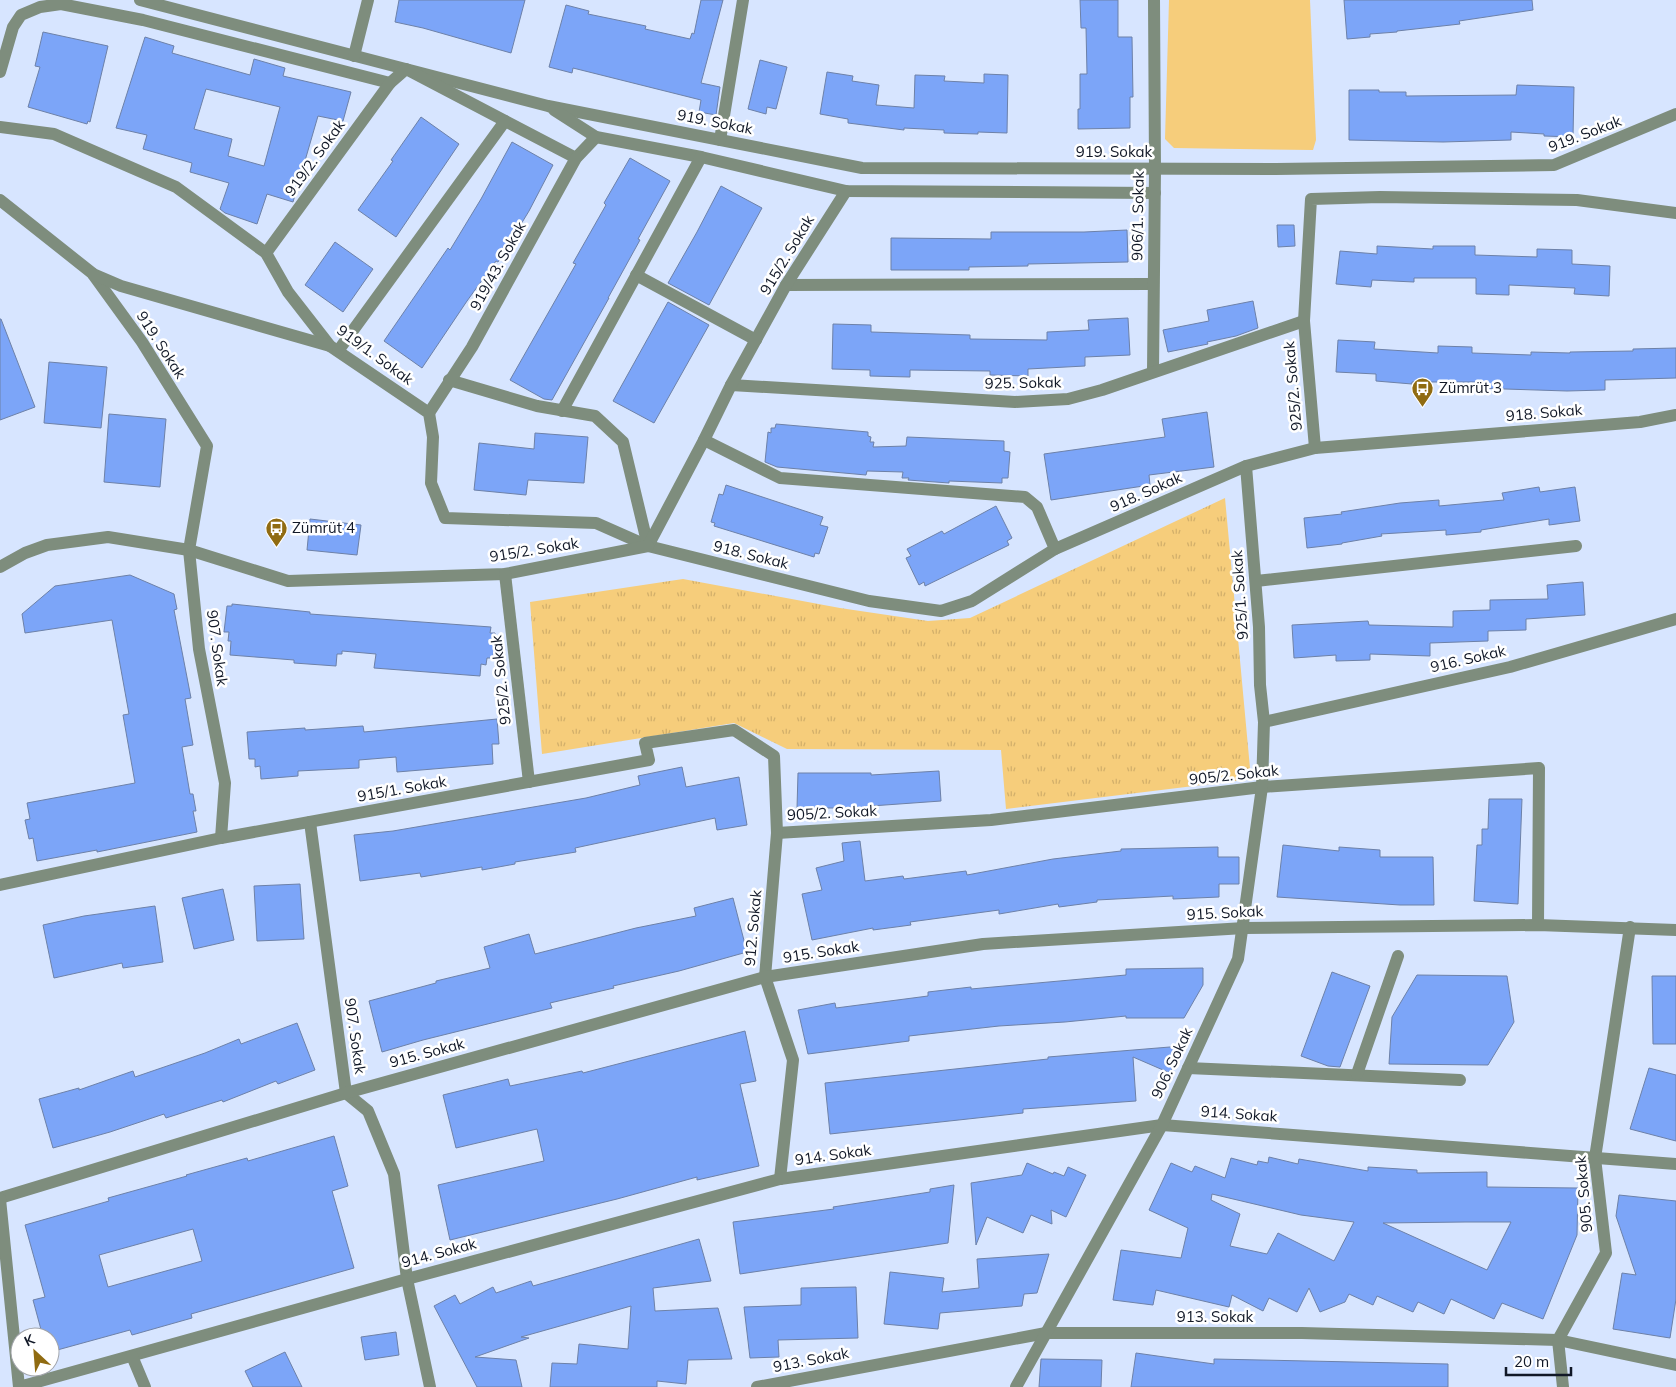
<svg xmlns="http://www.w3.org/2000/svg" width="1676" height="1387" font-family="Mulish,sans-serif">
<defs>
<pattern id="grass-tufts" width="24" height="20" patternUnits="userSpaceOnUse" patternTransform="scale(1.25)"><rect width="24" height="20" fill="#f6cd7b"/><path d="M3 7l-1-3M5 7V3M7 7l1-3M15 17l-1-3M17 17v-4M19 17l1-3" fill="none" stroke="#d2af6a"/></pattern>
</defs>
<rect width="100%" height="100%" fill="#d7e5ff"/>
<path fill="url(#grass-tufts)" d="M1225,498L1251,779L1006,809L1001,750L787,749L734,723L542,754L530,602L683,579L840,608L928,621L970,618Z"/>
<path fill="#f6cd7b" d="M1169,0H1310L1316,140L1313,150L1174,148L1165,139Z"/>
<g fill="#7ca5f8" stroke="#6d81a8" fill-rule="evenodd">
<path d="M399,0H525L511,53L423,28L395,22Z"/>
<path d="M701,0H723L701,83L720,87L716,115L699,112L701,100L573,68L572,73L549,67L566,5L589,11L588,14L646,26L645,29L690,39L692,33L694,34Z"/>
<path d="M1080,0H1118V37H1132L1133,97H1130V128L1078,129V109H1080V74H1087L1086,28H1081Z"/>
<path d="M1344,0H1532L1533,10L1459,21L1460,24L1397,31V32L1370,34V37L1347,39Z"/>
<path d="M43,32L108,46L90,122L88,121L87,124L28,107L40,67L35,66Z"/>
<path d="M145,37L174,46L172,53L250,75L254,59L285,68L283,76L351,92L343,121L318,116L293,202L267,194L257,224L225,213L220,209L229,183L190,172L192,163L143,149L147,135L116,128ZM206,89L280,107L264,166L228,156L232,139L194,129Z"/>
<path d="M760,60L787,67L776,109L767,107L766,114L748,109Z"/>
<path d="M827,72L853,76L852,81L879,85L876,105L914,108L915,75L945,76L944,81L984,83V74L1008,75L1007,133L978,132V134L944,133V130L904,128V130L848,123V119L820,114Z"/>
<path d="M1517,85L1574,87L1573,137L1544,136V134L1511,132V140L1443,142L1349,140V90H1379V92H1406V96L1516,95Z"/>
<path d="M421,117L459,144L396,237L358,210L393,161L391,160Z"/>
<path d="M512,142L553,165L529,211L498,262L496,261L467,301L422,368L384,341L448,248L450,250L481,199Z"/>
<path d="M630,158L670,181L638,239L640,240L608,298H609L552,400L544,399L510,380L576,264L573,263L606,205L604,203Z"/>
<path d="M721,186L762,208L709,305L668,283L697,232Z"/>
<path d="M1277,225H1294L1295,246L1278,247Z"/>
<path d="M1127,230L1128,262L1028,264V266L969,267V270H891V238L991,239V232H1084Z"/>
<path d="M335,242L373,269L343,312L305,285Z"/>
<path d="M1377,246L1433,249V246H1475V255L1537,257V249L1572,250V264L1610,266L1609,296L1574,294L1575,288L1509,285V295L1476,294V278H1414V282L1372,280L1371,287L1336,284L1340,251L1377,254Z"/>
<path d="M1253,301L1258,328L1236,336L1207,342L1208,344L1168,352L1163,330L1209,321L1207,310Z"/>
<path d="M668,302L709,325L654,423L613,401Z"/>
<path d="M1128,318L1130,355L1085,357V366L1028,369V376L990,375V371L910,370V377L870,376V370L832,369L833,324L871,325V332L970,335V339L1047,340V332L1089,330L1088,320Z"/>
<path d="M0,319H1L35,407L0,420Z"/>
<path d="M1338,340L1375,342L1374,349L1438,353V346L1472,347V353L1531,355V352L1570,353V352L1633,351V349L1676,348V378L1605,380V390L1567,391L1474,388L1475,382H1412V384L1376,381V374L1336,372Z"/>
<path d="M49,362L107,367L101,428L44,423Z"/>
<path d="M1207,412L1214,467L1149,475L1150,485L1051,500L1044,454L1165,437L1162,419Z"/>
<path d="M109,414L166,419L160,487L104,482Z"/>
<path d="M776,424L868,432V436L871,437L870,442H874L873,447L906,446L907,437L1004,441V451L1010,452L1008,478H1002V483L949,481V483L908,480L909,478H902L903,472L867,471L866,475L777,467L765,462L768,432L771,433V428H775Z"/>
<path d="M535,433L588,437L584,483L528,480L526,495L474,490L479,443L534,449Z"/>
<path d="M726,485L823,517L820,525L828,527L819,554L815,553L814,557L714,526L715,523L711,522L719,494L723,495Z"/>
<path d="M1539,487L1540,492L1575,487L1580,521L1549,525V519L1481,530V532L1446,535V530L1381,534L1382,536L1342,543V544L1307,548L1304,518L1342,514L1341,512L1400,503L1439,500V506L1504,500L1502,493Z"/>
<path d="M996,506L1012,538L1007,541L1009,545L925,586L924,582L919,585L906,558L911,556L907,549L942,531L944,534Z"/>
<path d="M310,519L361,525L357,555L307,550Z"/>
<path d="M130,575L174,594L177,609L174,610L191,698L185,699L193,745L182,747L190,794H193L196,811H193L197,832L97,852V850L37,861L33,838L29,839L25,820L30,819L27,803L135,783L123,715L129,714L112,620L25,633L22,614L55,586Z"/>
<path d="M1583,582L1585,615L1526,619V630L1488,631V641L1430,643V656L1370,654V660L1336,661V655L1294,658L1292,625L1368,621L1369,625L1453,627V611L1490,610V600L1548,599L1547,585Z"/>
<path d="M232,604L310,612V614L491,627L490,633H495L493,658H487L486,665L481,664L480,676L374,668L376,654L342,651V654H337L336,666L294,663V660L230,655L231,641H228L229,632H224L227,606H232Z"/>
<path d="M497,719L499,744H492L493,764L397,772L396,757L359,760V768L298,771V776L261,779L260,766L255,767V759H249L247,732L305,728V730L363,726L364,732Z"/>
<path d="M682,767L686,787L739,777L747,825L717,830L715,818L575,848L576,852L515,862V864L482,870V867L421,877L420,873L360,881L354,835L393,831L586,798L640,785L638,776Z"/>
<path d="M939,771L941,801L871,806V808H797L798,773H871V775Z"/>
<path d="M1489,799H1522L1518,904L1474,901L1477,845H1482V829H1488Z"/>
<path d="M860,841L865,881L903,876L904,879L966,871L967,875L1053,859L1121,851V849L1218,847V857H1239V884H1219V897L1173,899V896L1097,900V902L1059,907L1058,904L999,914V910L910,922L911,925L873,930V928L812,940L802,894L822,890L816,868L844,861L842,843Z"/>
<path d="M1283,845L1339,851V847L1380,850V857H1433L1434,905H1400L1277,897Z"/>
<path d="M300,884L304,939L257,941L254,886Z"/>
<path d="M223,889L234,940L194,949L182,898Z"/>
<path d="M733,898L747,952L679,971L613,986L614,988L550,1003L552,1008L423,1040L382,1052L369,1001L436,983V981L490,968L484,947L529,934L535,954L636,928L696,916L694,908Z"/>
<path d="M155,906L163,962L123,968L122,963L54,978L43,925L84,916Z"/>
<path d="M1203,968V985L1184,1018H1126V1016L1065,1022L999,1026L909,1036V1041L808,1054L798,1010L835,1003L836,1008L928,996V992L971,987V989L1126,975V969Z"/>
<path d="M1332,972L1370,986L1340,1067L1328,1066L1301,1056Z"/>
<path d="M1417,975L1507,976L1514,1022L1488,1065L1389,1064L1392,1017Z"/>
<path d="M1652,976H1676V1044H1653Z"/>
<path d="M297,1023L315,1070L278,1084L276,1081L223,1102L222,1100L166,1118L164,1114L110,1132L53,1148L39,1099L79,1088V1090L133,1071L135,1077L205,1053L239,1039L241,1044Z"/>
<path d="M745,1031L756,1081L740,1084L759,1166L697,1180V1177L617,1199L450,1240L438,1185L544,1161L537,1129L456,1148L443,1095L508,1079L510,1086L582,1071L583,1073Z"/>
<path d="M1182,1046L1170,1073L1133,1057L1136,1101L1023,1109V1113L830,1134L825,1083L1048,1059V1057Z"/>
<path d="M1649,1068L1676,1075V1141L1630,1129Z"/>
<path d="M334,1136L348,1186L332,1191L354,1268L191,1314L192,1318L132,1335L130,1330L50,1352V1337H43L33,1300L45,1297L25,1225L109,1201L108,1198L187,1176L186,1175L247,1158L248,1161ZM193,1229L202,1261L108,1287L99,1255Z"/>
<path d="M1269,1157L1298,1164L1299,1159L1368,1171V1167L1417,1170V1173L1487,1172V1187L1578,1188L1577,1235L1543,1319L1502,1303L1494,1319L1451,1299L1444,1314L1418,1302L1413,1312L1377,1296L1373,1305L1349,1294L1345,1302L1320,1312L1309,1288L1297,1312L1269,1298L1263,1311L1232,1295L1229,1307L1156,1290L1153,1305L1113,1300L1121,1250L1181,1258L1188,1228L1149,1210L1171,1163L1192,1172L1195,1166L1225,1178L1231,1158L1257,1165L1258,1161L1268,1163ZM1212,1194L1301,1215L1354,1222L1334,1261L1278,1233L1267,1254L1230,1246L1240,1214L1211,1200ZM1465,1222H1511L1487,1270L1383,1223Z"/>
<path d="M1027,1163L1053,1174L1054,1172L1064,1176L1068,1167L1086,1175L1066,1217L1051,1210L1052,1224L1031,1215L1023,1233L987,1217L976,1245L971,1183L1022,1175Z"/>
<path d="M954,1185L948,1243L740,1274L733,1222L834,1209L833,1207L930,1192V1189Z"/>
<path d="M1619,1195L1676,1201V1299L1670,1338L1613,1329L1622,1273L1636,1275L1616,1216Z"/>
<path d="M699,1239L711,1281L653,1288L655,1311L718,1308L732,1359L688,1360L686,1384L657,1381V1387H550L552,1363L577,1364L579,1344L628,1349L631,1306L521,1337L529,1338L475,1357L516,1360L522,1387H477L434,1306L455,1295L460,1304L493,1287L496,1293L531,1281L533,1286Z"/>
<path d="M1049,1254L1037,1293L1024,1294L1022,1306L940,1313L938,1329L884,1324L890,1272L944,1278L942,1292L979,1288L977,1259Z"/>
<path d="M856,1287L858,1338L778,1340L779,1357L750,1358L744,1307L801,1305V1288Z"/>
<path d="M396,1332L399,1355L365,1360L361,1337Z"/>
<path d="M285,1352L302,1387H253L245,1371Z"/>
<path d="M1136,1353L1214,1364V1359L1448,1364V1387H1131Z"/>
<path d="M1041,1359L1102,1360L1101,1387H1039Z"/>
</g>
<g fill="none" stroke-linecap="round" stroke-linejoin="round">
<g stroke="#7e8d7d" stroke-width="12">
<path d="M140,0L548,106L862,168L1276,169L1554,165L1676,114"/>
<path d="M354,56L368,0"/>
<path d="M0,72L13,27L21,15L40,7L61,4L143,20L390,83"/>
<path d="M554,110L596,137L701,157L846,191L1155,193"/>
<path d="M0,127L54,134L176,187L266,253L288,292L330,346L429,413L433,437L431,483L445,518L596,523L648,546L869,601L941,611L972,601L1055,549L1246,466L1315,448L1640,422L1676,415"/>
<path d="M720,140L743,0"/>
<path d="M0,200L92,273L142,342L207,446L189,550L199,649L225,783L221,838"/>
<path d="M266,253L390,83L406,69L576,158"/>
<path d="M93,274L121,286L330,346"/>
<path d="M636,275L756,340"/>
<path d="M786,285L1153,284"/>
<path d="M338,351L505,121"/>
<path d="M1153,372L1155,169L1154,0"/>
<path d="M449,380L537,406L595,416L623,442L648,546"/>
<path d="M731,385L1015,402L1068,399L1102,390L1304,321"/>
<path d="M562,411L701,157"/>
<path d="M429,413L472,347L576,158L596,137"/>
<path d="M704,440L780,478L1025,497L1037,507L1055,549"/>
<path d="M1315,448L1304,321L1311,199L1380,197L1577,200L1676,213"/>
<path d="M648,546L704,440L731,385L786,285L846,191"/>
<path d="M0,567L25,553L47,545L108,537L189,550L288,581L505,574L648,546"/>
<path d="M505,574L529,782"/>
<path d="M1256,581L1576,546"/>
<path d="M1264,722L1510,667L1676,619"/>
<path d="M310,822L346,1093L368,1111L394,1174L407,1279L430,1387"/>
<path d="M777,833L991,820L1262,787L1539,768L1538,925"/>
<path d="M0,885L221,838L649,760L645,743L734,730L774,756L777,833L765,977L793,1060L780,1179"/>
<path d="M1188,1068L1460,1080"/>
<path d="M1357,1074L1398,956"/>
<path d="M0,1198L346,1093L765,977L983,944L1244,928L1538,925L1676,930"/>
<path d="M0,1199L19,1387L407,1279L780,1179L1162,1125L1676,1164"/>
<path d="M132,1356L145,1387"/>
<path d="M757,1387L1046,1333H1302L1558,1340L1676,1365"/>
<path d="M1016,1387L1162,1125L1238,959L1262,787L1264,722L1260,685L1259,627L1246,466"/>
<path d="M1563,1387L1558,1340L1606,1253L1595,1158L1630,927"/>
</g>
</g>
<defs>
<symbol id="bus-pin" viewBox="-11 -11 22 30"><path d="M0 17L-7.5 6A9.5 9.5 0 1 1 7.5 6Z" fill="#906b11" stroke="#fff"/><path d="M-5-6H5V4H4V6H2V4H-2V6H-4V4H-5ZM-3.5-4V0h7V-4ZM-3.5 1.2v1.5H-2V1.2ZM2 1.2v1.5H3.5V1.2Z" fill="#fff"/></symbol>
</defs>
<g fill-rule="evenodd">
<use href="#bus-pin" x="1410" y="376" width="25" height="34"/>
<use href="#bus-pin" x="264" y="516" width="25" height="34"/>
</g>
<g text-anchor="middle" stroke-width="5" stroke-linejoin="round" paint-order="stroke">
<g font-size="15" fill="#111827" stroke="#fff">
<text transform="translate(715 122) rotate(11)" y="5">919. Sokak</text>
<text transform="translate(1585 134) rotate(-21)" y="5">919. Sokak</text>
<text x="1114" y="157">919. Sokak</text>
<text transform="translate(315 158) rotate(-54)" y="5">919/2. Sokak</text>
<text transform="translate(1138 216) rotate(-89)" y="5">906/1. Sokak</text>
<text transform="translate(787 255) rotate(-59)" y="5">915/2. Sokak</text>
<text transform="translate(498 266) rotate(-61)" y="5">919/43. Sokak</text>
<text transform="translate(161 345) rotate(57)" y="5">919. Sokak</text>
<text transform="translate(375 355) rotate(36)" y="5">919/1. Sokak</text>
<text transform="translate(1023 383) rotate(-1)" y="5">925. Sokak</text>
<text transform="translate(1293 386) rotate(-95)" y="5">925/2. Sokak</text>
<text transform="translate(1544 413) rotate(-5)" y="5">918. Sokak</text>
<text transform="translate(1146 492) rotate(-24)" y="5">918. Sokak</text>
<text transform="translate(534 550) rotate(-9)" y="5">915/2. Sokak</text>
<text transform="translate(751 555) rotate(14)" y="5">918. Sokak</text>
<text transform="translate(1240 595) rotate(-94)" y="5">925/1. Sokak</text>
<text transform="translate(217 648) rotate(82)" y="5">907. Sokak</text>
<text transform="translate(1468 659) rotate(-13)" y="5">916. Sokak</text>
<text transform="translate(501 680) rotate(-96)" y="5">925/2. Sokak</text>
<text transform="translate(1234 775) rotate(-6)" y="5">905/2. Sokak</text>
<text transform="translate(402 789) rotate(-10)" y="5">915/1. Sokak</text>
<text transform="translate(832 813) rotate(-3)" y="5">905/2. Sokak</text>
<text transform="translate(1225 913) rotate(-3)" y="5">915. Sokak</text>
<text transform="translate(753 928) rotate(-85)" y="5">912. Sokak</text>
<text transform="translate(821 952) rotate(-9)" y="5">915. Sokak</text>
<text transform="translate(355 1036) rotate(82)" y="5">907. Sokak</text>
<text transform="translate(427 1053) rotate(-15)" y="5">915. Sokak</text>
<text transform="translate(1172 1063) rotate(-65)" y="5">906. Sokak</text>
<text transform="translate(1239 1114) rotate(4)" y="5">914. Sokak</text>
<text transform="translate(833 1155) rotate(-8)" y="5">914. Sokak</text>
<text transform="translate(1584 1194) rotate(-95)" y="5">905. Sokak</text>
<text transform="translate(439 1253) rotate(-15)" y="5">914. Sokak</text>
<text x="1215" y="1322">913. Sokak</text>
<text transform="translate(811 1360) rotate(-11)" y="5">913. Sokak</text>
</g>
<g font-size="15" fill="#111827" stroke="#fff" text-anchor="start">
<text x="1439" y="393">Zümrüt 3</text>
<text x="292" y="533">Zümrüt 4</text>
</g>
</g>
<g transform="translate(35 1352) rotate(334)"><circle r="24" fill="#ffffff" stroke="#a0a3a9"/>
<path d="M0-4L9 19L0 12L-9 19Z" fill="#906b11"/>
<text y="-8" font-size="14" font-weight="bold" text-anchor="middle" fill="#111827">K</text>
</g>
<path d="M1506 1367v8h65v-8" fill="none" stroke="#111827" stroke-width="2.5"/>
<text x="1514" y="1367" font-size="15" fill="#111827" stroke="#ffffff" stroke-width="4" paint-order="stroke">20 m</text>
</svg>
